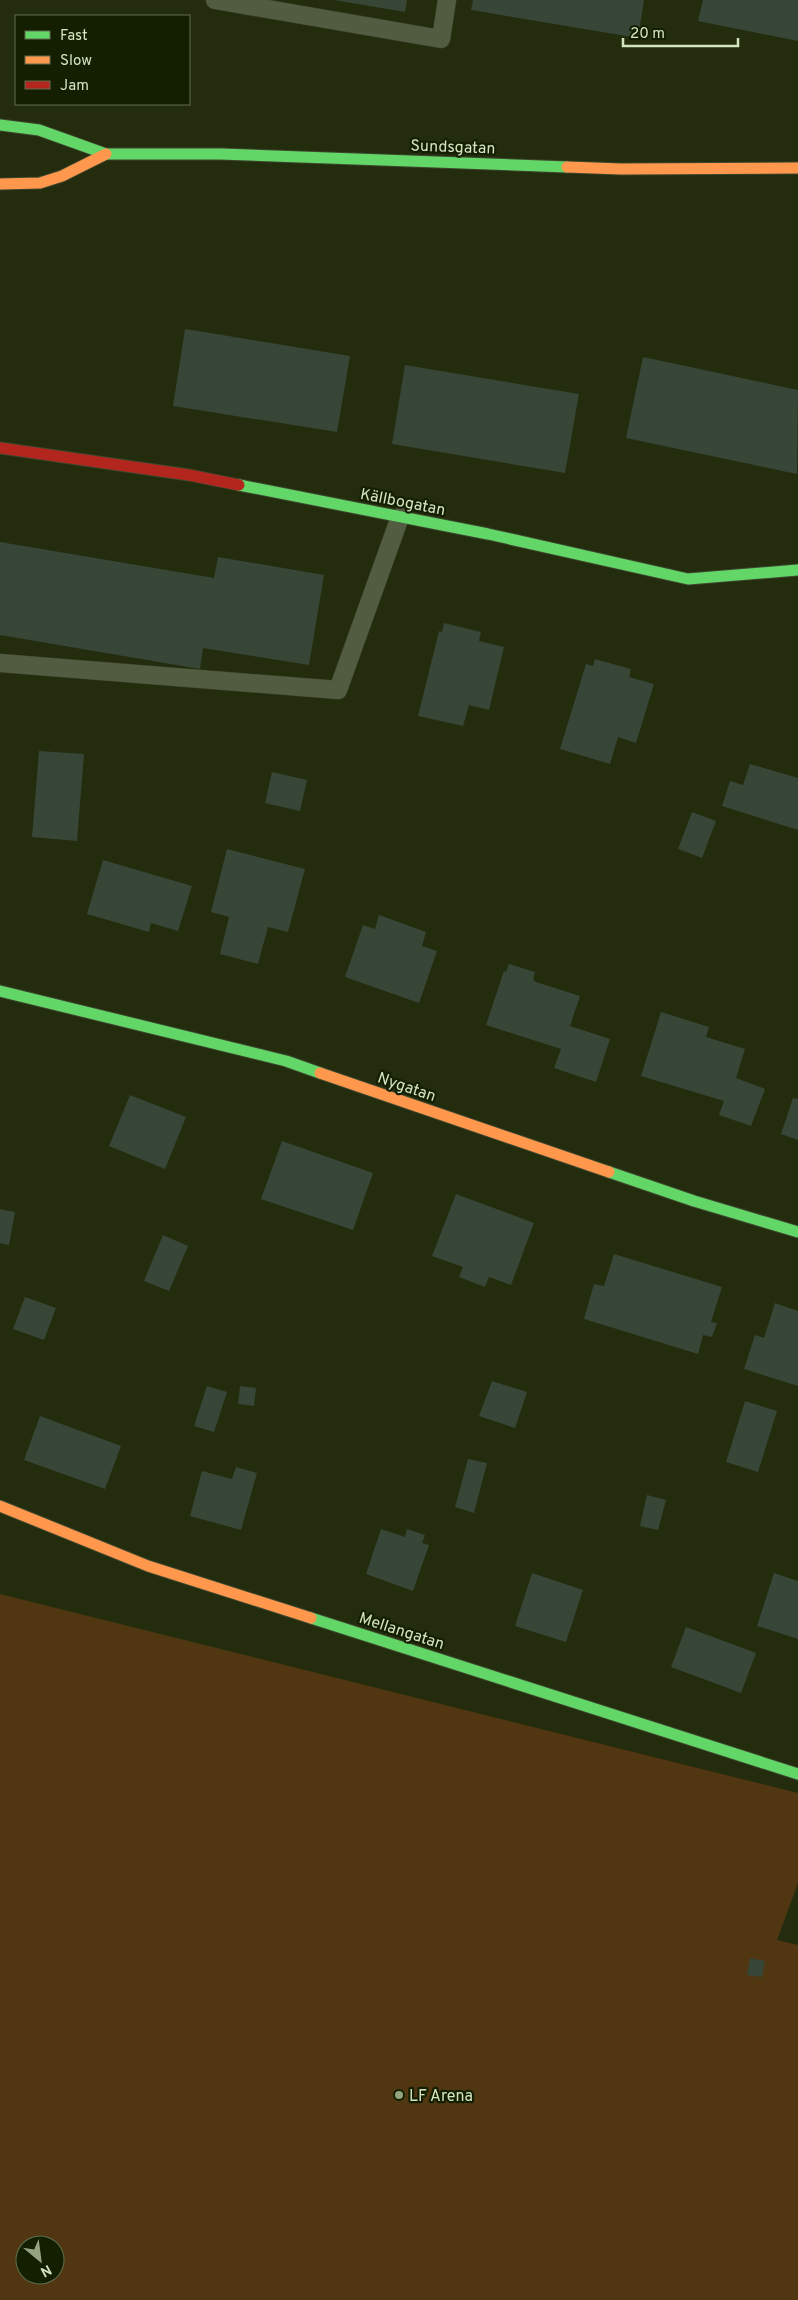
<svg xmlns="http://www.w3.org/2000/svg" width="798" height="2300" font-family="Overpass,sans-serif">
<rect width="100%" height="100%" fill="#232d0d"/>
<path fill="#503611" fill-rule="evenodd" d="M0,1594L798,1793V1883L777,1940L798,1945V2300H0ZM25,2245H55V2275H25Z"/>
<g fill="#374637">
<path d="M334,0H407L405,12Z"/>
<path d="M473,0H644L638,38L471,10Z"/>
<path d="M703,0H798V41L698,21Z"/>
<path d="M185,329L350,356L337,432L173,406Z"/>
<path d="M643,357L798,390L797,474L626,438Z"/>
<path d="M405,365L579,394L565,473L392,444Z"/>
<path d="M0,542L214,578L218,557L324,575L309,665L203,648L200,669L0,635Z"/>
<path d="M444,623L481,632L479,641L504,647L489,710L469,705L463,726L418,716L439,631L442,632Z"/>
<path d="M595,659L631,669L629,677L654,684L636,743L618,737L610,764L560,749L586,664L593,666Z"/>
<path d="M39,751L84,754L77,841L32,837Z"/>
<path d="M750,764L798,778V830L722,806L730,781L743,785Z"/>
<path d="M272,772L307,780L300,811L265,803Z"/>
<path d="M692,812L716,821L702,858L678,849Z"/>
<path d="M227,849L305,869L288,932L268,927L258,964L220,954L229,917L211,912Z"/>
<path d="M103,860L192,886L178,931L151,923L149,932L87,914Z"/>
<path d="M379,915L426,932L422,946L437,951L419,1003L345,977L363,925L375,929Z"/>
<path d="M509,964L535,972L533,980L536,982L580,996L570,1026L610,1039L596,1082L554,1068L561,1049L486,1025L504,971L506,972Z"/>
<path d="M661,1012L709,1027L706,1037L745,1049L736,1078L765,1089L751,1126L719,1115L724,1101L641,1076Z"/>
<path d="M130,1095L186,1117L165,1169L109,1146Z"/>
<path d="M793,1098L798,1099V1140L781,1134Z"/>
<path d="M282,1141L373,1173L353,1230L261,1199Z"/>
<path d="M456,1194L534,1223L511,1285L489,1277L485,1287L459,1277L463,1267L432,1256Z"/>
<path d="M0,1209L15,1212L9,1245L0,1243Z"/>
<path d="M163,1235L188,1246L169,1291L144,1281Z"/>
<path d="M614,1254L722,1287L711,1322L717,1323L712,1337L703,1335L698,1354L584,1319L594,1284L604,1286Z"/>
<path d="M25,1297L56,1308L44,1340L13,1329Z"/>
<path d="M775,1303L798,1311V1386L744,1369L755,1335L764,1338Z"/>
<path d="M492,1381L527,1392L515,1428L479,1416Z"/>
<path d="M207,1386L227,1392L214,1432L194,1426Z"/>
<path d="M240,1386L256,1388L254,1406L238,1404Z"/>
<path d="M745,1401L777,1411L758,1472L726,1462Z"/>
<path d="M40,1416L121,1446L105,1489L24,1460Z"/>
<path d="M468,1459L487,1463L474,1513L455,1507Z"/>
<path d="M236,1467L257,1473L241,1530L190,1516L202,1471L232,1479Z"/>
<path d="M647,1495L666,1500L658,1530L640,1526Z"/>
<path d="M381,1529L405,1537L407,1529L425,1535L422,1543L429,1545L413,1591L366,1574Z"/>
<path d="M532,1573L583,1590L566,1642L515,1626Z"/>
<path d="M774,1573L798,1581V1639L757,1626Z"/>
<path d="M686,1627L756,1653L741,1693L671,1667Z"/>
<path d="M750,1958L765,1961L762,1977L747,1975Z"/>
</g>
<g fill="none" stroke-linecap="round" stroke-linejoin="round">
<defs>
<g id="lane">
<path d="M215,0L441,39L447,0"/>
<path d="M0,663L338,690L400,517"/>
</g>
<g id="fast">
<path d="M0,125L39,130L106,154H221L567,167"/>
<path d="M239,485L488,534L688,579L798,570"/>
<path d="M0,991L286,1061L320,1073"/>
<path d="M609,1172L694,1201L798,1232"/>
<path d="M311,1618L798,1774"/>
</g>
<g id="slow">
<path d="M567,167L621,169L798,168"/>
<path d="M0,184L40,183L62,176L106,154"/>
<path d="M320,1073L609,1172"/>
<path d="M0,1506L148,1566L311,1618"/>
</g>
<path id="jam" d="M0,448L189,475L239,485"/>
</defs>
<use href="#lane" stroke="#3e472f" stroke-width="19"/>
<use href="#fast" stroke="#3e472f" stroke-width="13"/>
<use href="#slow" stroke="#3e472f" stroke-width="13"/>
<use href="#jam" stroke="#3e472f" stroke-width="13"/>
<use href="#lane" stroke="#525c41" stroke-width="18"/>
<use href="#fast" stroke="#63d668" stroke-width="11"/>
<use href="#slow" stroke="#ff974d" stroke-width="11"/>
<use href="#jam" stroke="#b3261e" stroke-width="11"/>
</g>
<circle fill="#95a480" stroke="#141f02" stroke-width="2" cx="399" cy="2095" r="5"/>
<g text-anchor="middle" stroke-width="4.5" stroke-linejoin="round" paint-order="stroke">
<g font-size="16" fill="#d3e4be" stroke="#141f02">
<text transform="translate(453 146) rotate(2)" y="6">Sundsgatan</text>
<text transform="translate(403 501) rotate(11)" y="6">Källbogatan</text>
<text transform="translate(407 1086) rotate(19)" y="6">Nygatan</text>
<text transform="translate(402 1630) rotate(18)" y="6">Mellangatan</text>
</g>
<g font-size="16" fill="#d3e4be" stroke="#141f02" text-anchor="start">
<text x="409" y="2101">LF Arena</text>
</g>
</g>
<rect x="15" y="15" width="175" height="90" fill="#141f02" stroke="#606e4d"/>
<rect x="25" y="31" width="25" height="8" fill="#63d668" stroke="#606e4d"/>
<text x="60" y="40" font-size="15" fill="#d3e4be">Fast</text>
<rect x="25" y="56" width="25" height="8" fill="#ff974d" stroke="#606e4d"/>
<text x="60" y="65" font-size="15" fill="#d3e4be">Slow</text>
<rect x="25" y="81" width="25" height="8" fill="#b3261e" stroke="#606e4d"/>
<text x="60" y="90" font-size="15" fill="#d3e4be">Jam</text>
<g transform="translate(40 2260) rotate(151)"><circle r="24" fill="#141f02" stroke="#606e4d"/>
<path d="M0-4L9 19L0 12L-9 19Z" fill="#95a480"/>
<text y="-8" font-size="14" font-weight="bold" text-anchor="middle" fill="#d3e4be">N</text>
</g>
<path d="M623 38v8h115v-8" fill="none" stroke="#d3e4be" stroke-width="2.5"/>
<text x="630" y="38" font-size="15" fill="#d3e4be" stroke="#141f02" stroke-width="4" paint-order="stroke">20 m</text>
</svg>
